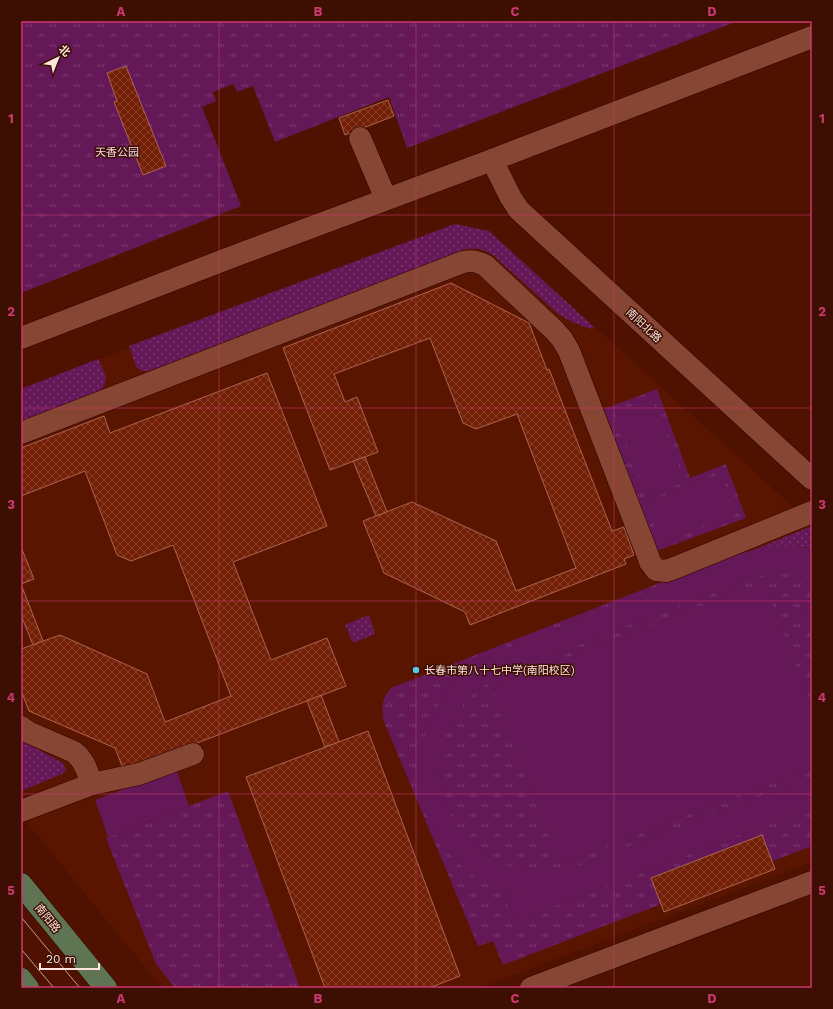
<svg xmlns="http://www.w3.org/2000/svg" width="833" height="1009" font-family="'Work Sans','Noto Sans SC',sans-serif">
<defs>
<pattern id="grass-dots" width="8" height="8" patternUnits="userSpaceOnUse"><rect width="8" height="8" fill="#651857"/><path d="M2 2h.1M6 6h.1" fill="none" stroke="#7c396f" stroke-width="1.8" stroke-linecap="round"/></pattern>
<pattern id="park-tufts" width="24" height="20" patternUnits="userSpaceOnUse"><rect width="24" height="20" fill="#651857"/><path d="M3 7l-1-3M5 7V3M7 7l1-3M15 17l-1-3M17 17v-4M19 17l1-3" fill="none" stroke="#7c396f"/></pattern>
<pattern id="building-cross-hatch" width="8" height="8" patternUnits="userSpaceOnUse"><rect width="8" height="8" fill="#721f05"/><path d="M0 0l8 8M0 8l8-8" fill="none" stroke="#873f29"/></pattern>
</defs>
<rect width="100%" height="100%" fill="#4f1201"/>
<path fill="#5a1501" d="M455,224L489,231L812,524V862L479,988H162L21,815V389Z"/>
<g fill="url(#grass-dots)">
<path d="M455,224L489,231L594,327L591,329L572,322L557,313L493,255C484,249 477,248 466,249L149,371H141L136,366L129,346Z"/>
<path d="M98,359C104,372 111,379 100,391L21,421V389Z"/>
<path d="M812,526V549C792,544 773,546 753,550Z"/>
<path d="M369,615L375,634L355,642L352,641L345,625Z"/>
<path d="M21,740L63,763L66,769L64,773L21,791Z"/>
</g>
<g fill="url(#park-tufts)">
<path d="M21,21H738L407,148L389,97L275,142L253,86L237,92L233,84L213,92L216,101L202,107L241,206L21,293Z"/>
<path d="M657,389L690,478L726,464L746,518L657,551L604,409Z"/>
<path d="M771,546H789L812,549V846L503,965L493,941L478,946L383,719C382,706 382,698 391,688L680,575L681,578C711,566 740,552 771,546Z"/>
<path d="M228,791L300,988H175L156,964L106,838Z"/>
</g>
<g fill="#651857">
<path d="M652,398L685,482L647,497L614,413Z"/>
<path d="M721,473L736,513L661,542L646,503Z"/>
<path d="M771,546H789L812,549V577C789,571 768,573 745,580L504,674C381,732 450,907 581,865L812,776V807L514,922L504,896L517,892C505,889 493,886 482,881C463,871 448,853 437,836C404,781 419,711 467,671C476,663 488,658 498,652L737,555L753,550Z"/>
<path d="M764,582L812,706V767L559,864L491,686Z"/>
<path d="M800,594L812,603V639L797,597Z"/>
<path d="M176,769L189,806L108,837L95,800Z"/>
</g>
<g fill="url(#building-cross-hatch)" stroke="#ab6552">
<path d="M126,66L166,166L143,175L114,102L117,101L107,73Z"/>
<path d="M388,100L394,116L345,135L339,118Z"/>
<path d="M451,283L529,323L547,370L549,369L612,531L624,527L634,555L624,559L626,564L470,625L465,612L384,573L363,521L412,502L496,541L516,591L576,568L517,414L476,429L463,423L430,338L334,374L345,402L357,397L378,452L330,470L283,348Z"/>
<path d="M267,373L327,526L233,562L271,660L327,638L346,686L124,771L115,748L29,711L21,690V649L60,635L147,674L165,722L231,696L173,545L131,561L117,555L85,471L21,496V448L104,416L110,433Z"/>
<path d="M365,457L387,512L376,516L353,461Z"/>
<path d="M21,547L34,579L21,584Z"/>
<path d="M21,584L43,641L33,645L21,615Z"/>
<path d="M321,695L339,742L325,747L307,701Z"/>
<path d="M368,731L460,976L429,988H325L246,777Z"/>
<path d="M762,835L775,869L664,912L651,878Z"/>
</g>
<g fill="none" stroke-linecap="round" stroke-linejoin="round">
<defs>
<g id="minor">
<path d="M360,138L386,199"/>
<path d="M492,160L511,198L519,210L812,479"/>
<path d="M21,338L245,252L492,160L812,37"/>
<path d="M21,433L463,262C472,260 478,261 486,266L554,330L562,339L569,351L648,556L650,562L656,570L666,571L672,569L812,512"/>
<path d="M21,727L28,732L74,752C85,761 87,771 92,784"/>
<path d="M21,811L92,784L139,774L193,754"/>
<path d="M531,988L812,882"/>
</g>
<g id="major">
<path d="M21,884L106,988"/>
<path d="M21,979L28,988"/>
</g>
</defs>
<use href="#minor" stroke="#2c0100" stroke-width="23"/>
<use href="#major" stroke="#2c0100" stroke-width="23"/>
<use href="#minor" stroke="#874633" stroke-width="22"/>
<use href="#major" stroke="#5f7452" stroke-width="22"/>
<g stroke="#c39f95" stroke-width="1">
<path d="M21,917L80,988"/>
<path d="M21,949L54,988"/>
</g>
</g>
<path fill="none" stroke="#cb376f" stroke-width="1" stroke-opacity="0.55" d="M219,21V988M416,21V988M614,21V988M21,215H812M21,408H812M21,601H812M21,794H812"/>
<circle fill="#58c8e4" stroke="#3d0f03" stroke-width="1.5" cx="416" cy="670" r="4"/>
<g text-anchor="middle" stroke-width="3" stroke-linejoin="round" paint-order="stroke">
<g font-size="11" fill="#f2d9eb" stroke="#3d0f03">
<text x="117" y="156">天香公园</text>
</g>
<g font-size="11" fill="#fde5de" stroke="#3d0f03">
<text transform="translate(644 325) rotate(43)" y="4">南阳北路</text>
<text transform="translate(48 918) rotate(51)" y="4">南阳路</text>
</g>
<g font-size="11" fill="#fde5de" stroke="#3d0f03" text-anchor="start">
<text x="424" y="674">长春市第八十七中学(南阳校区)</text>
</g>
</g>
<rect width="833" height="1009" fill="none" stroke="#3d0f03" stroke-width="44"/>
<g transform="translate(58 58) rotate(43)" stroke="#3d0f03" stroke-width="3" paint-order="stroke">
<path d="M0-3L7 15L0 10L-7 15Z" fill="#fde5de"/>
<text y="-6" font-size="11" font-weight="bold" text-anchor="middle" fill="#fde5de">北</text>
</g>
<path d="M40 963v6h59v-6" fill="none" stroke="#fde5de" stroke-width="2"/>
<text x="46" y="963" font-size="12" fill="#fde5de" stroke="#3d0f03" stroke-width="3" paint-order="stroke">20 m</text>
<rect x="22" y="22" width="789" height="965" fill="none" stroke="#cb376f" stroke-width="1.5"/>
<g font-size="13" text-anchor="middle" font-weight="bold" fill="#cb376f">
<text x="121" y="16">A</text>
<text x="318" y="16">B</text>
<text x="515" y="16">C</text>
<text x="712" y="16">D</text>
<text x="11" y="123">1</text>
<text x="822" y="123">1</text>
<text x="11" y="316">2</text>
<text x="822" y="316">2</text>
<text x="11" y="509">3</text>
<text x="822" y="509">3</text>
<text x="11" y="702">4</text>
<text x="822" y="702">4</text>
<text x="11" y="895">5</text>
<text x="822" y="895">5</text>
<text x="121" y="1003">A</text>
<text x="318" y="1003">B</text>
<text x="515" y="1003">C</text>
<text x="712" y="1003">D</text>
</g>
</svg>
